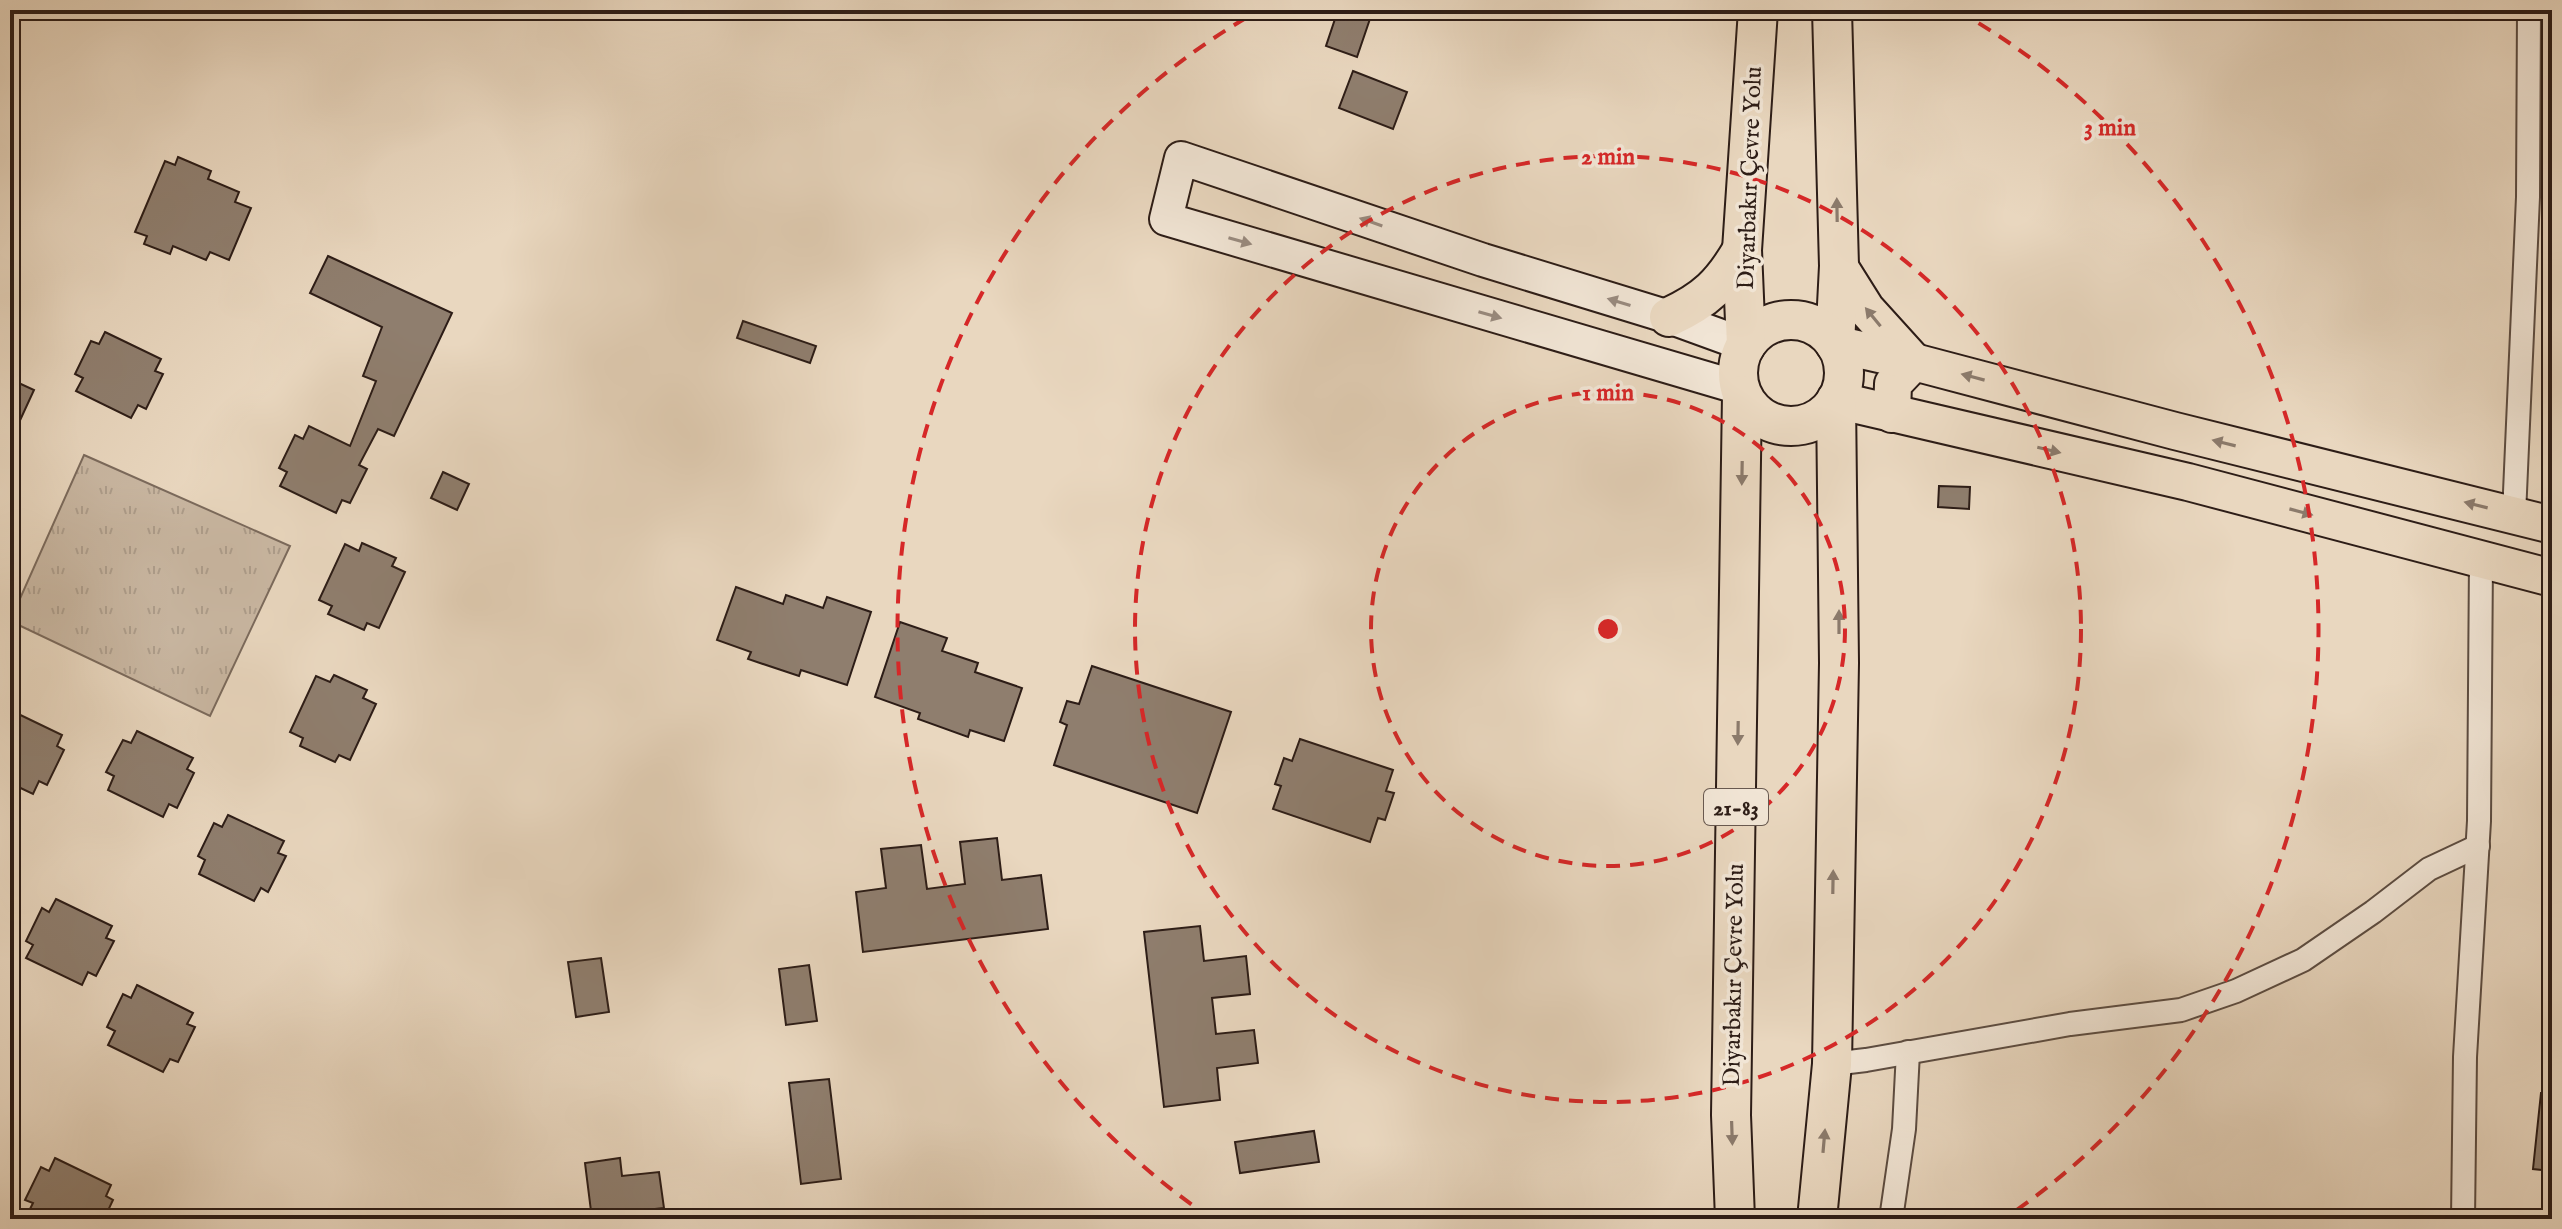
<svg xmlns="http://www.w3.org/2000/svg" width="2562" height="1229" font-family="'IM FELL English',serif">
<defs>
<pattern id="park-tufts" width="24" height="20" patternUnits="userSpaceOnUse" patternTransform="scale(2)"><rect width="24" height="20" fill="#c9b7a2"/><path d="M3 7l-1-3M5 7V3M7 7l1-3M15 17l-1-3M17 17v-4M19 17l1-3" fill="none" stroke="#ad9d8b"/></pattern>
</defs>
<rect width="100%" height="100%" fill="#e9d7bf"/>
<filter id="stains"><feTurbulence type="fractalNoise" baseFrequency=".0025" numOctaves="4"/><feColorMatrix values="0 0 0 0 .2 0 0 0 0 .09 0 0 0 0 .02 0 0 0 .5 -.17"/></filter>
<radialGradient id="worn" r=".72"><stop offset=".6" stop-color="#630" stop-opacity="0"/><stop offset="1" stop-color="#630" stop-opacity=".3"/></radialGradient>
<path fill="url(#park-tufts)" stroke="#7b6a5c" stroke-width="2" d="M84,455L290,546L210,716L10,621Z"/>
<g fill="#8f7e6e" stroke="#2d1d17" stroke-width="2">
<path d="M1338,10H1373L1357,57L1326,46Z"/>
<path d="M1353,71L1407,92L1393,129L1339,108Z"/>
<path d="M178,157L211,171L208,179L239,192L235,202L251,208L229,260L210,252L206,260L173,246L170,254L144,244L147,236L135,232L165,161L175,165Z"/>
<path d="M328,256L452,313L394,436L378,429L359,465L367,469L350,503L342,500L336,513L280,486L287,472L279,468L295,435L303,439L309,426L350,446L376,381L363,376L382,327L310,293Z"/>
<path d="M743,321L816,346L810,363L737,338Z"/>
<path d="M105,332L161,359L155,371L163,374L146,409L138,405L131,418L76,391L83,378L75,374L91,341L99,344Z"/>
<path d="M10,379L34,390L10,442Z"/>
<path d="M443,472L469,484L457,510L431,498Z"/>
<path d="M1939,486L1970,487L1969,509L1938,507Z"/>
<path d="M362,543L396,558L392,566L405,572L379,628L367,623L364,630L328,614L332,606L319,600L345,544L359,551Z"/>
<path d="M736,587L783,604L786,595L823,608L827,597L871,612L847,685L801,670L799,676L748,659L751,652L717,640Z"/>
<path d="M900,622L947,638L942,651L978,663L975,672L1022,688L1004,741L970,730L968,737L918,719L920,713L875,697Z"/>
<path d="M1092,666L1231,712L1197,813L1054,765L1067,725L1060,722L1067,701L1079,704Z"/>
<path d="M334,675L367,690L363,698L376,704L350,760L339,755L335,762L300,746L303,738L290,732L316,676L330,682Z"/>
<path d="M10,710L62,735L57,746L64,750L47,785L39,781L33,794L10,783Z"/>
<path d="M137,731L193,758L187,769L194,773L177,808L169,804L163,817L108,790L114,776L106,772L123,740L131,743Z"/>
<path d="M1300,739L1393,770L1386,791L1394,793L1385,820L1378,818L1370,842L1273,809L1281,786L1275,784L1284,758L1292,761Z"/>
<path d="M228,815L284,841L278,853L286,856L268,892L261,888L254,901L199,874L205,860L198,856L214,823L222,827Z"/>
<path d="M997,838L1002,880L1041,875L1048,929L863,952L856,892L886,888L881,849L921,845L927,889L965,884L960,842Z"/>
<path d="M56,899L112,926L106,938L114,941L96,976L88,972L82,985L26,958L33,945L26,941L42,908L49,912Z"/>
<path d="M1200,926L1204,961L1246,956L1250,994L1212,998L1216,1034L1254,1030L1258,1063L1217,1068L1220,1100L1164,1107L1144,932Z"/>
<path d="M601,958L609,1012L576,1017L568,962Z"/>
<path d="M809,965L817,1021L786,1025L779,969Z"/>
<path d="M137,985L193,1013L187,1024L195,1027L178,1062L170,1059L163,1072L108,1045L115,1031L107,1027L123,994L131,998Z"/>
<path d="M829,1079L841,1179L801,1184L789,1083Z"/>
<path d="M2541,1093H2552V1171L2533,1169Z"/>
<path d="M1314,1131L1319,1162L1240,1173L1235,1142Z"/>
<path d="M55,1158L111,1185L106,1196L113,1200L104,1219H25L33,1203L25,1200L41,1167L49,1171Z"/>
<path d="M620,1158L622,1176L659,1172L664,1208L629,1212L630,1219H592L585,1163Z"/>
</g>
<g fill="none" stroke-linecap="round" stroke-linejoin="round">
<defs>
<g id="minor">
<path d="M2514,515L2528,197L2529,10"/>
<path d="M1832,1064L1866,1060L2070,1024L2181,1010L2236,991L2303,960L2373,912L2429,869L2478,846"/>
<path d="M1891,1219L1904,1129L1908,1052"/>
<path d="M2463,1219L2465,1057L2479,821L2481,560"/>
</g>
<path id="secondary" d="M1740,388L1166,219L1181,158L1483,260L1669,317L1746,345"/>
<g id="primary">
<path d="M1839,266L1866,309L1914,362L1893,384L1892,414"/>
<path d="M1835,344L1914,362L2175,431L2552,525"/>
<path d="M1836,400L2188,482L2552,578"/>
</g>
<g id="trunk">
<path d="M1832,10L1839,266L1835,344"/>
<path d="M1669,317C1706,300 1722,284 1742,250"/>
<circle cx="1791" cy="373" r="53"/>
<path d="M1746,345L1742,250L1758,10"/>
<path d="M1735,1219L1731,1115L1742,395"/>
<path d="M1817,1219L1832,1064L1839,663L1836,400"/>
</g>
</defs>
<use href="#minor" stroke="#5c4c41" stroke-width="26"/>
<use href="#secondary" stroke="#2d1d17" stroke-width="36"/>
<use href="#primary" stroke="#2d1d17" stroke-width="40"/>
<use href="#trunk" stroke="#2d1d17" stroke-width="42"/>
<use href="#minor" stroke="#f1e5d5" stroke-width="22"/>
<use href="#secondary" stroke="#f1e5d5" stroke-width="32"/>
<use href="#primary" stroke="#e9d7bf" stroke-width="36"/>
<use href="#trunk" stroke="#e9d7bf" stroke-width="38"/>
</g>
<defs><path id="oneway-solid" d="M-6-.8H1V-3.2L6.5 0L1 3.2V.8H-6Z" transform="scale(2)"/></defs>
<g fill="#8b7a6b">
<use href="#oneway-solid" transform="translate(1837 210) rotate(-91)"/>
<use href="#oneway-solid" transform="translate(1873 317) rotate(-129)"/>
<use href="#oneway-solid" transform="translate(1973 377) rotate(-165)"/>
<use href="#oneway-solid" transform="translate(2224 443) rotate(-166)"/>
<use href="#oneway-solid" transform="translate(2049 450) rotate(13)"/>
<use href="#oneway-solid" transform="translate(1742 473) rotate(91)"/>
<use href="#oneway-solid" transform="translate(2476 505) rotate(-166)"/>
<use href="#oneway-solid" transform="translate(2301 512) rotate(15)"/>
<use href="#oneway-solid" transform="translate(1839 622) rotate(-90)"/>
<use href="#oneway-solid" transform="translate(1738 733) rotate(91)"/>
<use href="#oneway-solid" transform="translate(1833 882) rotate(-89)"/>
<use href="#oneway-solid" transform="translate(1732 1133) rotate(88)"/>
<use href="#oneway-solid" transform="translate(1824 1141) rotate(-85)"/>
</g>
<g fill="#998b80">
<use href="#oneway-solid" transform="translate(1371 222) rotate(-161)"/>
<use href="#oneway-solid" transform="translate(1240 241) rotate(16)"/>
<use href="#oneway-solid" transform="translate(1619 302) rotate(-163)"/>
<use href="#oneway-solid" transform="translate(1490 315) rotate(16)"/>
</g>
<g fill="none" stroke="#d62828" stroke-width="4" stroke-dasharray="14 10">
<circle cx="1608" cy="629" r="237"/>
<circle cx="1608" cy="629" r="473"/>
<path d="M1211 1218A710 710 0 0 1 1258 11M1958 11A710 710 0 0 1 2005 1218"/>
</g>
<g text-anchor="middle" stroke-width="7" stroke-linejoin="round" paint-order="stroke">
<rect fill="#f1e5d5" stroke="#685950" stroke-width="2" x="1704" y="789" width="64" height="36" rx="6"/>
<g font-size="22" font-weight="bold" fill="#2d1d17">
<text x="1736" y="815">21-83</text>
</g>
<g font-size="24" fill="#2d1d17" stroke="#f1e5d5">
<text transform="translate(1749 178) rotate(-88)" y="8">Diyarbakır Çevre Yolu</text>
<text transform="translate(1733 975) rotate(-89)" y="8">Diyarbakır Çevre Yolu</text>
</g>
</g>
<circle cx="1608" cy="629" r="12" fill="#d62828" stroke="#f1e5d5" stroke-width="4"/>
<g font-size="24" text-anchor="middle" font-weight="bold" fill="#d62828" stroke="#f1e5d5" stroke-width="7" stroke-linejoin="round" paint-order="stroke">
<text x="2110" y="135">3 min</text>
<text x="1608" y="164">2 min</text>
<text x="1608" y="400">1 min</text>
</g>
<rect width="2562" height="1229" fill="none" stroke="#e9d7bf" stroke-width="40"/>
<rect x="12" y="12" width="2538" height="1205" fill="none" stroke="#2d1d17" stroke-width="4"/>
<rect x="20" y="20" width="2522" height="1189" fill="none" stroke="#2d1d17" stroke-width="2"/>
<rect width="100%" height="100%" filter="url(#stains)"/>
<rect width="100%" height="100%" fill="url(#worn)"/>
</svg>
